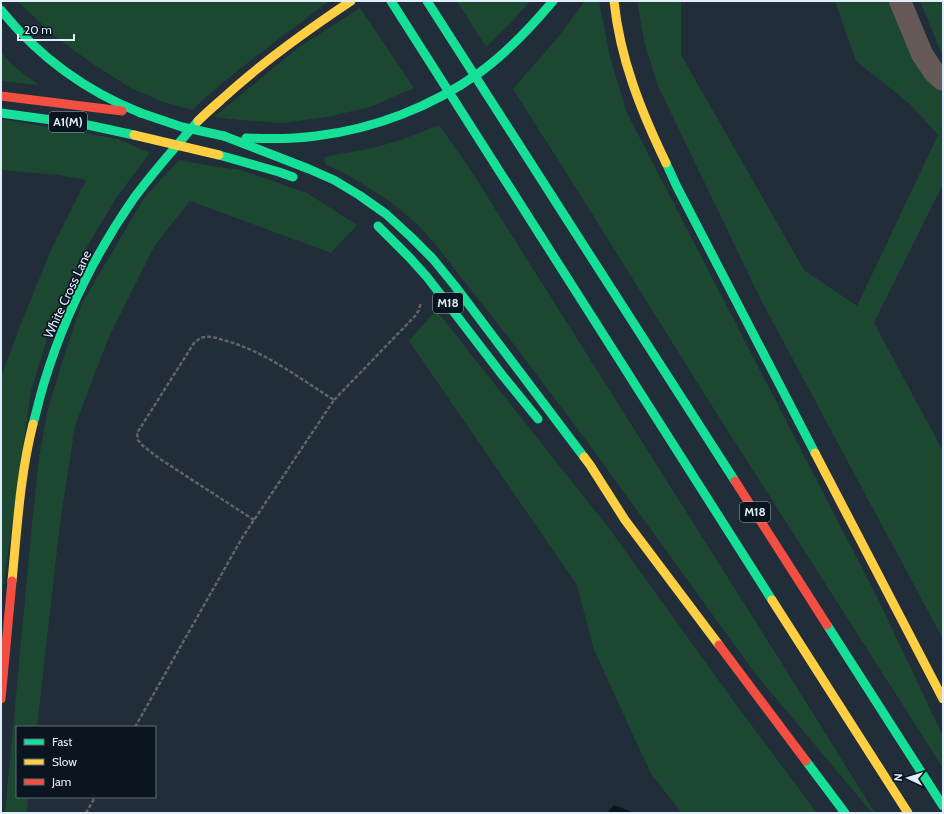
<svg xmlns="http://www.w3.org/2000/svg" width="944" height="814" font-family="Cabin,sans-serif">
<rect width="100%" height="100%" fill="#212d39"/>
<g fill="#1c4832">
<path d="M17,1H329C283,37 234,70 192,110L163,102L131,88L96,66L57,38Z"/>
<path d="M457,1H530L510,24L486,47Z"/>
<path d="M585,1H599L610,57L627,113L877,597L943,736V768L705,395L586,204L513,89L559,36Z"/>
<path d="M637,1H681V55L804,270L857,306L938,135L910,104L856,61L835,1H889L914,59L933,85L943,93V184L874,323L943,451V639L761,300L658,86L644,41Z"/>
<path d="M920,1H943V57Z"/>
<path d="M360,8L414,88L370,107L327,117L282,123L241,120L214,117L299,47Z"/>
<path d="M1,52L12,65L39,85L1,81Z"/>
<path d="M1,119L118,139L150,153L116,198L89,243L66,294L47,338L31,391L1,602V377L17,334L50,252L86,180L58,175L1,170Z"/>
<path d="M439,125L470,169L781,662L875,813H872L754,672L589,444L512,342L436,245L416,223L392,203L355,179L325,164L324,157L373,148L401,140Z"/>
<path d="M179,160L218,167L241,170L307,193L357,225L331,253L190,201L155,245L108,339L75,426L60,524L37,727H17V797H28L27,813H5L32,524L39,458L47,413L63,359L81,305L144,198Z"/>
<path d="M436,310L611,531L732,699L817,813H682L651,774L594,650L577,585L409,341Z"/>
</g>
<path fill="#04171a" d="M614,805L635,813H607Z"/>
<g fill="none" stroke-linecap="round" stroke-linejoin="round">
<g stroke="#656264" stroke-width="2.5" stroke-dasharray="4 2" stroke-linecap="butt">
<path d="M334,400L415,316L419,310L421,302"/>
<path d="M135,727L242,538L334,400C299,378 263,350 223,340C217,338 211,336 205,337C200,337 198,340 194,343L137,433L138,440L142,445L160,459L254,520"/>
<path d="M86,813L95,797"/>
</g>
<path stroke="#655a58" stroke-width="22" d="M900,1L922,54L934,72L943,80"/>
<g stroke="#16e098" stroke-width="9">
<path d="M1,10C38,56 86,91 141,113"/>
<path d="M1,113L88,125L134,135"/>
<path d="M224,136L309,169L334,180L359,195L386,214L411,237L433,259L455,286L584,457"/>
<path d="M246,138C269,139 293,139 316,136C374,129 431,107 479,73C507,53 531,27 553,1"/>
<path d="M219,155L279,172L293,177"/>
<path d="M666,163L677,187L815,453"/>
<path d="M566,218L735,481"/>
<path d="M378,226L409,257L427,277L503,376L538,419"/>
<path d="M540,235L772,600"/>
<path d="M33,424C37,410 40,396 44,383C64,317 95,254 134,198C154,171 176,146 198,121"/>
<path d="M827,625L943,806"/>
<path d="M806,761L845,813"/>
</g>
<g stroke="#ffcf43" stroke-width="9">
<path d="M614,1C620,59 641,111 666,163"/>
<path d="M198,121C205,114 213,107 221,100C261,63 306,31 351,1"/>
<path d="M815,453L943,699"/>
<path d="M584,457L590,465L625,520L719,645"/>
<path d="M12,581C17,529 20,475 33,424"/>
<path d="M772,600L908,813"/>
</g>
<g stroke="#f24e42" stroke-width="9">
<path d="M1,96L122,111"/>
<path d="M735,481L827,625"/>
<path d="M719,645L806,761"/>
<path d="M1,699L12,581"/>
</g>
<g stroke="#16e098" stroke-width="9">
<path d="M391,1L540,235"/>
<path d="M427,1L566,218"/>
<path d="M141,113L182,127L224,136"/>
</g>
<path stroke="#ffcf43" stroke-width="9" d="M134,135L219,155"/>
</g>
<g text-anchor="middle" stroke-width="3.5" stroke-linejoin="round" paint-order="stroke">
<g fill="#0b151f" stroke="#a0adba" stroke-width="1">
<rect x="49" y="112" width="38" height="20" rx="3"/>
<rect x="433" y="293" width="30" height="20" rx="3"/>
<rect x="740" y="502" width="30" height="20" rx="3"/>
</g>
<g font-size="12" font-weight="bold" fill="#e0eefc">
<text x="68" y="126">A1(M)</text>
<text x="448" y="307">M18</text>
<text x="755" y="516">M18</text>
</g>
<g font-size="13" fill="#e0eefc" stroke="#0b151f">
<text transform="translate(67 294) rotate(-65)" y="5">White Cross Lane</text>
</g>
</g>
<rect width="944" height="814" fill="none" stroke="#e0eefc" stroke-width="4"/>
<rect x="16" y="726" width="140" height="72" fill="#0b151f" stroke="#606c77"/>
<rect x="24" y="739" width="20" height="6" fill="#16e098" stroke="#606c77"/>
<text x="52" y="746" font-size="12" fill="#e0eefc">Fast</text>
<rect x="24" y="759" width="20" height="6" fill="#ffcf43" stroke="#606c77"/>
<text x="52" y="766" font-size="12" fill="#e0eefc">Slow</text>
<rect x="24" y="779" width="20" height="6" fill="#f24e42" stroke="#606c77"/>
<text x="52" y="786" font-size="12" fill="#e0eefc">Jam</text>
<g transform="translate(908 778) rotate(274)" stroke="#0b151f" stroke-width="3" paint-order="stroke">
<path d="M0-3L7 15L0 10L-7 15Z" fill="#e0eefc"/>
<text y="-6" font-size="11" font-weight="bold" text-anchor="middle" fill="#e0eefc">N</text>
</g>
<path d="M18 34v6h56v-6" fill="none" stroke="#e0eefc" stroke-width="2"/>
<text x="24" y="34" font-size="12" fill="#e0eefc" stroke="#0b151f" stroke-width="3" paint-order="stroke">20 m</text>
</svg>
